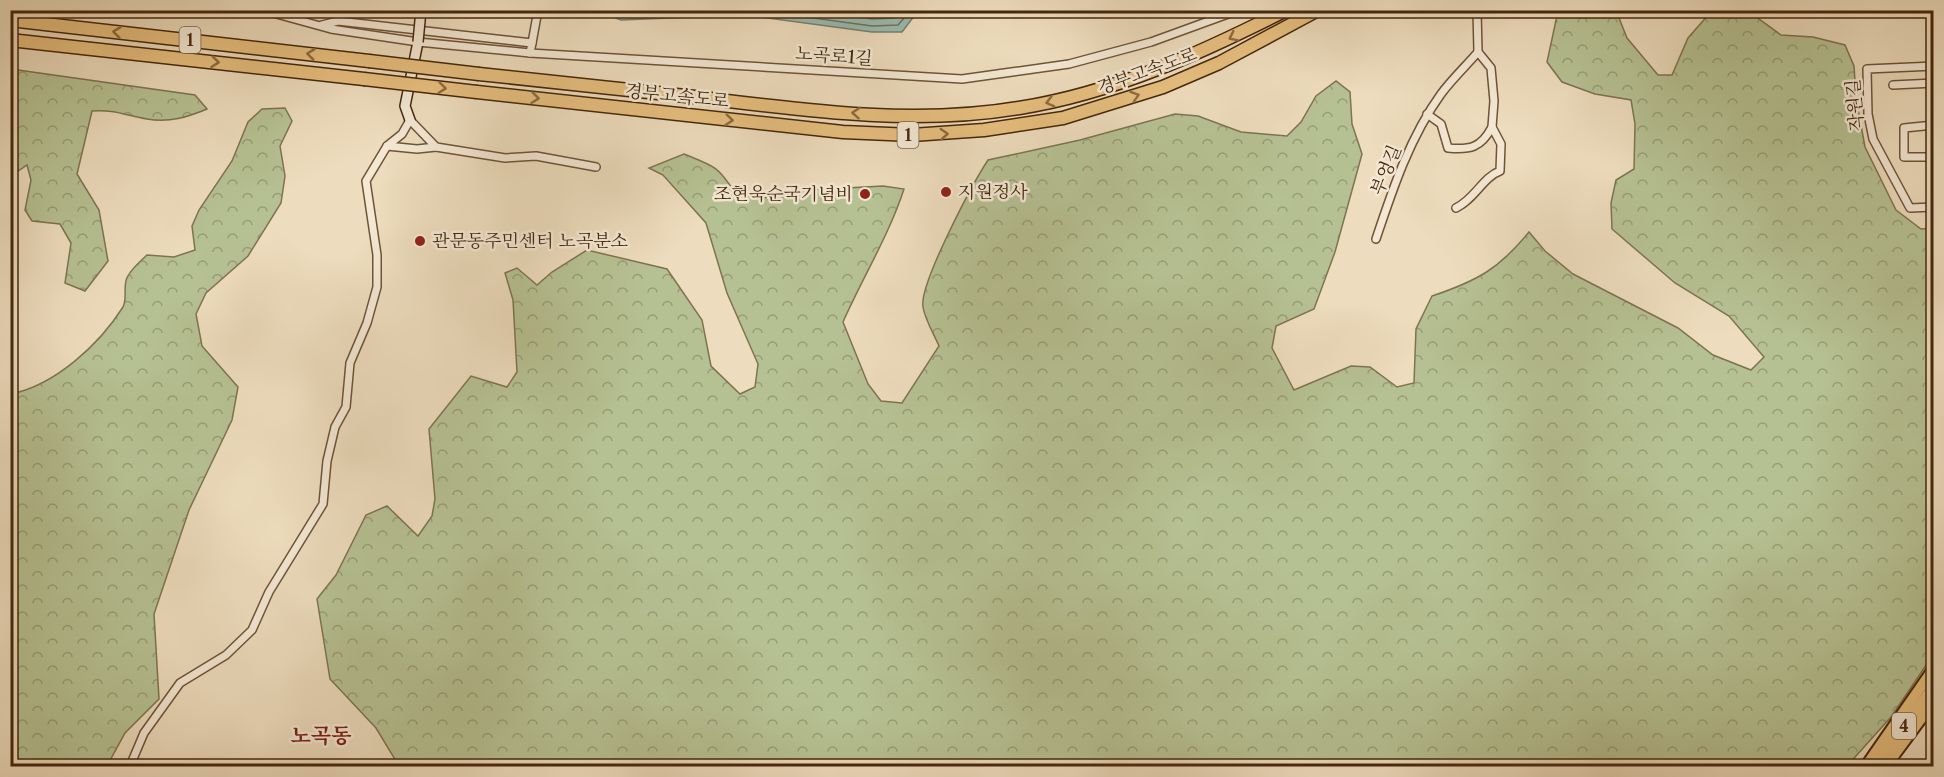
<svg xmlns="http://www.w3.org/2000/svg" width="1944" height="777" font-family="'Libre Caslon Text','Noto Serif KR',serif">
<defs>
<pattern id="forest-crowns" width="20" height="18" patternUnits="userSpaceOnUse" patternTransform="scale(1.5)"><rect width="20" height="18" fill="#b6c193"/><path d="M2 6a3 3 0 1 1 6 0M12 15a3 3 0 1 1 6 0" fill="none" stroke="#969d76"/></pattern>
</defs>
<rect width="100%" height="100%" fill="#eddcbd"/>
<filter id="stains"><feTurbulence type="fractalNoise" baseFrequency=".00333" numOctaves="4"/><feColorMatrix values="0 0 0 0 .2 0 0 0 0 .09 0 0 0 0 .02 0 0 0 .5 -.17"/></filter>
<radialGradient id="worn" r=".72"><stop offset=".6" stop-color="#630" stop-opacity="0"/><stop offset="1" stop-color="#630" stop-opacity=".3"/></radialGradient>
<g fill="url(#forest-crowns)" stroke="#7e7450" stroke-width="1.5">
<path d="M1558,11H1612L1619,18L1627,38L1658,75H1672L1688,38L1710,13L1717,11H1748L1781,35L1813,37L1845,45L1854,66L1856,98L1865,147L1896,210L1921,229L1933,228V655L1891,717L1847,766H399L376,728L330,679L317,599L336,575L366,515L387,506L418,536L432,516L435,499L429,429L471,376L507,387L517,372L513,300L505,273L517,268L537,285L552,272L587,250L667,269L702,320L711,366L740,394L755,387L758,364L727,293L706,223L663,175L649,168L684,154C714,166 718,166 735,193L763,198L808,190L883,186L904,189C889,235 863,277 843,322L868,384L881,401L902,403L939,346C934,334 925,320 923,307C919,284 973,183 988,160L1080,140L1175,114L1198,116L1241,132L1287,136L1301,122L1316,96L1336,81L1350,92L1352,124L1362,154L1335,252L1314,309L1276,326L1272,348L1294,390L1351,366L1370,367L1397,387L1414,383L1416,329L1432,296C1477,281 1499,269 1529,232L1545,251L1573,274L1678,328L1713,355L1751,370L1764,357L1729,316L1675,283L1612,229L1611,203L1616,180L1634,169L1635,124L1631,100L1595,94L1562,82L1547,62Z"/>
<path d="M11,69L195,95L207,109C188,117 169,123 147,119C128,116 113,109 92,111L77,174L99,210L108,261L85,291L65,283L71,243L60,224L32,221L25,210L31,180L27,165L11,176Z"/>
<path d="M285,108L292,121L280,146L285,176L281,203L248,256L206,293L196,314L202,346L238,387L232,420L189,510L154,614L159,699L125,733L107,766H11V394C55,385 99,345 123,307C128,298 122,284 128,276C132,268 141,261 147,255L174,257L195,250L192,226L199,210L232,161L248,122L262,109Z"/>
</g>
<path fill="#99bbb2" stroke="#778070" stroke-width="1.5" d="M597,11H918L902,32H872L745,15L621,20Z"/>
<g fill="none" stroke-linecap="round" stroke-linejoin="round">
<g stroke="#6f715f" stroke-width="1.5">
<path d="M613,10L623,14L725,10"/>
<path d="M754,10L872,26L898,25L911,10"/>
<path d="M808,10L872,19L894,18L901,10"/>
</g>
<defs>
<g id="street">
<path d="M262,10L331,29L418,42L530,53L962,79L1069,64L1151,42L1239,10"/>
<path d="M322,25L338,21L532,43L530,53"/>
<path d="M532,43L538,10"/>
<path d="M1934,66L1867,69L1868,114L1873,139L1910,208L1934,207"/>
<path d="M1893,85L1934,83"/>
<path d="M1427,114L1441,124L1448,148C1470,150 1481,148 1492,127"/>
<path d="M1934,125L1904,128V157H1934"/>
<path d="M387,146L417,149L436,147"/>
<path d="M1456,208C1475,199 1483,177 1500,171L1501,144L1492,127L1494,101L1491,68L1478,52L1477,10"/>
<path d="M1376,239C1393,188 1410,137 1441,94C1452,79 1466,66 1478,52"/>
<path d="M130,766L144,733L180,683L226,655L252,630L269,592L323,504L327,461L335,427L346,407L350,363L367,323L377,287V255L366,181L387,146L402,134L410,120L436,147L505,158L536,156L596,167"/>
</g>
<path id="secondary" d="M410,120L405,106L418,42"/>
<g id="primary">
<path d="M1866,766L1934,668"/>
<path d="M1875,766L1934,686"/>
<path d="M1886,766L1934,701"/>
</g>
<g id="highway">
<path d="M10,20L369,61"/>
<path d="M10,40L364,79"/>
<path d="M479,74C551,82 623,89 695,97C802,110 912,126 1019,108C1114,93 1201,53 1286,10"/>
<path d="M477,92L843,132L912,135L984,130L1063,118L1163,87L1219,63L1318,10"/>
</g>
</defs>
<use href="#street" stroke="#6f5438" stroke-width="10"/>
<use href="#secondary" stroke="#45270c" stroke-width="12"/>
<use href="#primary" stroke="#45270c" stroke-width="14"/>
<use href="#highway" stroke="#45270c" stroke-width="15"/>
<use href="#street" stroke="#f3e8d4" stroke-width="7"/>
<use href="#secondary" stroke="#f3e8d4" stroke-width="9"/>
<use href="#primary" stroke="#e6be7e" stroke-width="10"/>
<use href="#highway" stroke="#e6be7e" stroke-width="12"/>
<defs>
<path id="secondary-bridge" d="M418,42L421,10"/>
<g id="highway-bridge">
<path d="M369,61L479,74"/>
<path d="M364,79L477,92"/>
</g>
</defs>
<use href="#secondary-bridge" stroke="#45270c" stroke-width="12" stroke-linecap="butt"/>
<use href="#highway-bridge" stroke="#45270c" stroke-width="15" stroke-linecap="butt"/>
<use href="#secondary-bridge" stroke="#f3e8d4" stroke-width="9"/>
<use href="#highway-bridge" stroke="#e6be7e" stroke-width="12"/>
</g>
<defs><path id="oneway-chevron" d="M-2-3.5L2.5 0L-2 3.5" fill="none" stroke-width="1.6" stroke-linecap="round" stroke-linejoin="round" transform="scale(1.5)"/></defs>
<g stroke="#8d6b3f">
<use href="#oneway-chevron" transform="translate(117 32) rotate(-173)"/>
<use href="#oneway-chevron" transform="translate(1233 37) rotate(154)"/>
<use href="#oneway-chevron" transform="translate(311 54) rotate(-173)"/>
<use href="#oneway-chevron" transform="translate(215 62) rotate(6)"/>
<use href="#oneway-chevron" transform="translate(442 88) rotate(6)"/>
<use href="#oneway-chevron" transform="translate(1135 96) rotate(-17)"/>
<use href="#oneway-chevron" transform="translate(535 98) rotate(6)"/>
<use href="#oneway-chevron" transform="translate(1050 102) rotate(165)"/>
<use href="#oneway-chevron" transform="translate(856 113) rotate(-176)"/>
<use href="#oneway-chevron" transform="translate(729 120) rotate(6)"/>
<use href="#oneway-chevron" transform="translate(944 134) rotate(-4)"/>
</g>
<g fill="#8f2418" stroke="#f3e8d4" stroke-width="2">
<circle cx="946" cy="192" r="6"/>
<circle cx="865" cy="194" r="6"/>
<circle cx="420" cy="241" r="6"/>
</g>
<g text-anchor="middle" stroke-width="5" stroke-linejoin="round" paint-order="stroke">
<g fill="#f3e8d4" stroke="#796148" stroke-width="1.5">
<rect x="179.5" y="27" width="21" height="26" rx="4.5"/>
<rect x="897.5" y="122" width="21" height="26" rx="4.5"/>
<rect x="1892" y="713" width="24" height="26" rx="4.5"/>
</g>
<g font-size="16" font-weight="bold" fill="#45270c">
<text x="190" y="46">1</text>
<text x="908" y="141">1</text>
<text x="1904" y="732">4</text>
</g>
<g font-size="18" fill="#45270c" stroke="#f3e8d4">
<text transform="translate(834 56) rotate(4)" y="6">노곡로1길</text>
<text transform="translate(1147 71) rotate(-20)" y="6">경부고속도로</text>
<text transform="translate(677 96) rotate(6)" y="6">경부고속도로</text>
<text transform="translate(1855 105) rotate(-95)" y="6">작원길</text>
<text transform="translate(1386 170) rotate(-68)" y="6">부엉길</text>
</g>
<g font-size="18" fill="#45270c" stroke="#f3e8d4" text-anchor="start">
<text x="958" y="198">지원정사</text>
<text x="853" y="200" text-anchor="end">조현욱순국기념비</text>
<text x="432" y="247">관문동주민센터 노곡분소</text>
</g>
<g font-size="21" font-weight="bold" fill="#7a1f14" stroke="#f3e8d4">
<text x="321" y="743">노곡동</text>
</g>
</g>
<rect width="1944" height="777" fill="none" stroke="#eddcbd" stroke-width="36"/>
<rect x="12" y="12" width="1920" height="753" fill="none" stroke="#45270c" stroke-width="3"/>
<rect x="18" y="18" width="1908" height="741" fill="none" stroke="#45270c" stroke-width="1.5"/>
<rect width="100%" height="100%" filter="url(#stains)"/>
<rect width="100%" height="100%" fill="url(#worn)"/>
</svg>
